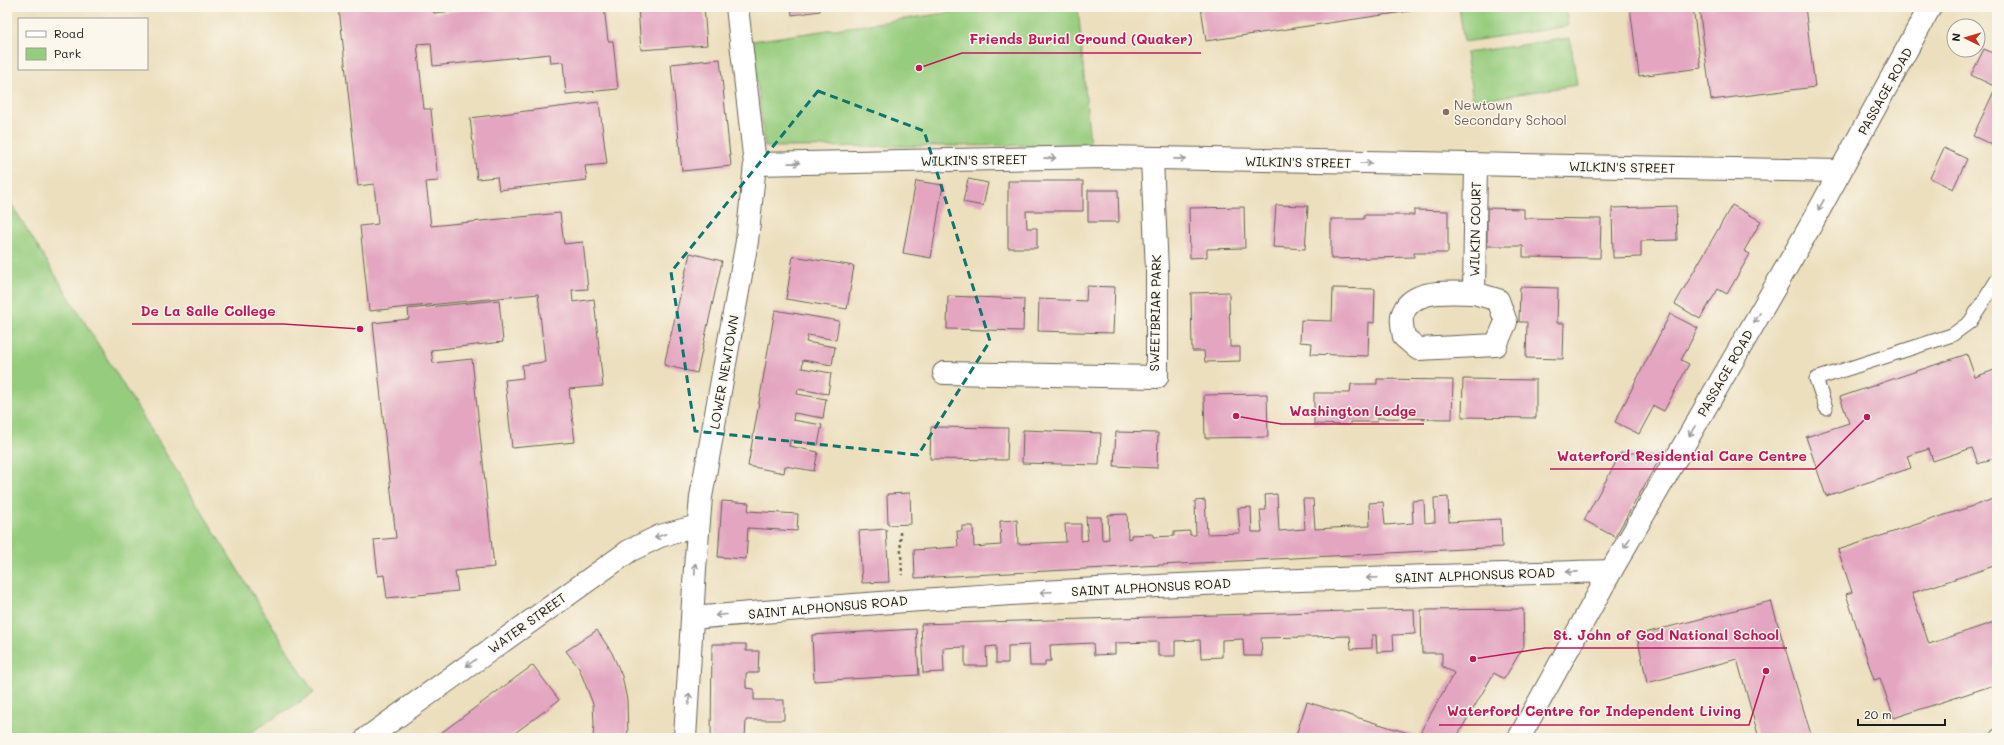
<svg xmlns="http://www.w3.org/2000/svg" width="2004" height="745" font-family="Mali,sans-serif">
<rect width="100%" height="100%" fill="#fbf7ec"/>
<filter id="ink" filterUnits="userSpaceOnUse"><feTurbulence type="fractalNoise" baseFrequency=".025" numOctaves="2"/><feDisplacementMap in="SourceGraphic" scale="8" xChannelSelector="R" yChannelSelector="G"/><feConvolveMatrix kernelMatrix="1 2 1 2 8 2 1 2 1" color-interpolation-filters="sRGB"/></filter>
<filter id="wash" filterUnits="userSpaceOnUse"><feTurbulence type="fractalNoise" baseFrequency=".012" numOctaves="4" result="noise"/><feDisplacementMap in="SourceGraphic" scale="16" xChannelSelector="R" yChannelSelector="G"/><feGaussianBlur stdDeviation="0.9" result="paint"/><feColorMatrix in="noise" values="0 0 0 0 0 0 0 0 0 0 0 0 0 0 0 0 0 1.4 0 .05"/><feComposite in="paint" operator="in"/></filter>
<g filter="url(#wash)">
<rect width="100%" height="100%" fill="#ecdfbe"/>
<g fill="#96cc7d" stroke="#59744c">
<path d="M987,7H1078L1090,145L765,147L752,41Z"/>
<path d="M1459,7H1565L1568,26L1464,42Z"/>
<path d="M1570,38L1577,85L1473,101L1466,53Z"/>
<path d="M7,197L314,693L242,738H7Z"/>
</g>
<g id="blocks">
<g fill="#e3a5c0">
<path d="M339,7H433L434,13L492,7H604L608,41H613L618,89L566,94L563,62L551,63L550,54L433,66L431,43L417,44L424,109H431L438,181L426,182L431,226L560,213L564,244L583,242L588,289L572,290L573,302L594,299L603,386L569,389L575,442L512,448L505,380L523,378L522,365L545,362L538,294L369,311L360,226L378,224L374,184L358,186Z"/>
<path d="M638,7H704L707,45L641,50Z"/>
<path d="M791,7H820V11L792,15Z"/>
<path d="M1201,7H1409L1410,11L1206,41Z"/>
<path d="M1630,7H1693L1701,68L1639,76Z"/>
<path d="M1699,7H1805L1815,87L1711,100Z"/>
<path d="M1984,49L1997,55V147L1973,136L1996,87L1971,75Z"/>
<path d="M720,59L731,166L682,171L671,64Z"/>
<path d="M599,102L607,164L585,166L587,180L499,190L497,177L477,179L470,118Z"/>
<path d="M1944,148L1967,159L1953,189L1930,178Z"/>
<path d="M968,179L988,183L983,206L963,202Z"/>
<path d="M916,181L943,185L931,258L903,253Z"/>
<path d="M1008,181H1083V211H1026L1027,228H1037V248H1008Z"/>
<path d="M1088,190H1118L1119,222H1088Z"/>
<path d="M1276,205L1308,206L1305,249L1273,247Z"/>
<path d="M1732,205L1761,221L1744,251L1750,254L1727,294L1718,289L1700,319L1675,304Z"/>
<path d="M1676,206L1677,240L1641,241V257L1613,258L1612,208Z"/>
<path d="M1244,207L1245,248L1207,249V257L1190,258L1189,208Z"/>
<path d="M1487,208L1524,209V218L1601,219L1600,258L1523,257V246H1487Z"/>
<path d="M1414,210L1448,211V253H1414V257L1331,259V219H1364V215H1414Z"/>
<path d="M690,253L722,261L697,373L664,365Z"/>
<path d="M793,256L854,266L847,309L786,299Z"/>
<path d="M1087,286L1115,287L1113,333L1038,331L1039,299L1086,301Z"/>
<path d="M1520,287L1558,288L1557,323H1564L1563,359L1526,358L1527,322H1519Z"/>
<path d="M1333,288L1375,289L1374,323L1369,322L1368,356L1311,354L1312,343L1300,342L1301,320L1332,321Z"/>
<path d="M1229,292L1230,347H1240V361L1205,362L1204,351H1192L1191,293Z"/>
<path d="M948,296L1024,299L1023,331L947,329Z"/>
<path d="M499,300L503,342L431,350L433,363L472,359L494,567L455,571L458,591L387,598L384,575L378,576L374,540L396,538L373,323L409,319L408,309Z"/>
<path d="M775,310L839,321L836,340L808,335L806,342L835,347L832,365L803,360L802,368L831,373L828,394L798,389L797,394L826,399L823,418L794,413L793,420L822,425L818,445L790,440L789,446L818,452L814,471L785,466L784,473L748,466Z"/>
<path d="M1670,314L1698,328L1681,360L1689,364L1664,411L1654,406L1639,434L1615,422Z"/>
<path d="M1967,354L1975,377L1997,369V457L1978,464L1972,448L1933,461L1929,449L1907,456L1911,468L1826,496L1806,437L1849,423L1840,397Z"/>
<path d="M1377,379L1453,380L1452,419L1377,418V422H1350V425L1314,424V393H1350L1351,384H1377Z"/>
<path d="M1463,379L1536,380V418L1462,417Z"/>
<path d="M1267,394L1268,437L1205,438L1204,395Z"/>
<path d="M931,427L1008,428L1007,460L930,459Z"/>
<path d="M1023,430L1101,433L1099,465L1022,463Z"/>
<path d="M1116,432L1158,433L1157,468L1114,466Z"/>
<path d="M1621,453H1663L1615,537L1584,520Z"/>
<path d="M910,493L911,524L888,525L887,494Z"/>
<path d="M1277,494L1279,531L1305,529L1303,499H1313L1315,529L1370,526L1369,503L1383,502L1385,525L1413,523L1412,501L1424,500L1425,523L1435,522L1434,498L1448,497L1449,522L1501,519L1502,547L915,578L914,550L958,547L957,531H962V526H973L974,547L1001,545L1000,521L1017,520L1018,544L1066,542L1065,524H1081V541L1088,540L1086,517H1101L1102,540L1109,539L1108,515L1127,514L1128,539L1131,538V535L1153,534V537L1174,536V532L1190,531V535H1196L1195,501L1205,500L1207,534L1240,533L1238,508L1251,507L1252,532H1262L1260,510H1266L1265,495Z"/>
<path d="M1997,498V565L1912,593L1929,644L1997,621V684L1894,718L1880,678L1874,680L1846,594L1852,592L1838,550Z"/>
<path d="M722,501L749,503L748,511L798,514L797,531L748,528L746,559L718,557Z"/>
<path d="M886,529L889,582L862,583L859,531Z"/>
<path d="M1771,601L1812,738H1759L1737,659L1647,683L1637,635Z"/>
<path d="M1414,609L1415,634L1393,635L1394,651L1377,652L1376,635H1372V648L1351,649L1350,636L1261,638L1262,656H1244L1243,639L1222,640V657L1201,658L1200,640L1175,641V656H1158V642L1115,643V654L1094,655L1093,643L1050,645L1051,661H1045V666H1030L1029,645L1008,646V663H996V646L986,647L987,666H965V647L943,648L944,672L923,673L921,624Z"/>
<path d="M1523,609L1524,646L1504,679L1494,673L1456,738H1295L1307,702L1418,736L1454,673L1442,666V653H1422L1421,610Z"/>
<path d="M916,629L919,675L814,681L812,635Z"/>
<path d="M597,630L612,653L622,676L627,700L628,738H593L594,723L593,704L579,668L566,651Z"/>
<path d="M712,644H746V651H759L758,673H746V688L754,689V700H784V720H746L745,738H711Z"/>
<path d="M533,665L559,700L538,716L508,738H434Z"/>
</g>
</g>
</g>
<g filter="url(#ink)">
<use href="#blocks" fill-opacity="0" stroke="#656055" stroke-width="1"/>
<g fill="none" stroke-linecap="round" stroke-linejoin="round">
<defs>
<g id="lane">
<path d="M1826,408L1816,379L1952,335L1970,322L1997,280"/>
<path d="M1997,738V736"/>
</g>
<g id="street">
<path d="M755,164L1103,157L1840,171"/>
<path d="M1474,293C1451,293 1410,287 1402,316C1401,322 1403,331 1404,337L1418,349L1496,345L1506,322L1498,300L1474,293L1476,165"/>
<path d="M944,373L1157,377V271L1152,159"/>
<path d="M692,618C821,607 950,597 1079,590C1256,580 1433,576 1611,571"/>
</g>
<g id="secondary">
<path d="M367,738L629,551L660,536L698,526"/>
<path d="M685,738L695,568L701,497L747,241L755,164L737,7"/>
<path d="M1519,738L1611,571L1812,223L1930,7"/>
</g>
</defs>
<use href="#lane" stroke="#656055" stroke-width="15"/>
<use href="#street" stroke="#656055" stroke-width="24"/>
<use href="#secondary" stroke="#656055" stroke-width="24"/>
<path stroke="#656055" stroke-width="2.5" stroke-dasharray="3 3" stroke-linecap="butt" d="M900,532L902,575"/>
<use href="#lane" stroke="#fff" stroke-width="13"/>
<use href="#street" stroke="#fff" stroke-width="22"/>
<use href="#secondary" stroke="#fff" stroke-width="22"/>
</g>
<defs><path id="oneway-shaft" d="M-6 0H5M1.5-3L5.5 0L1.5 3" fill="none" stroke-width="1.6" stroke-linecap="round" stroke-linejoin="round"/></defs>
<g stroke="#999">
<use href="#oneway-shaft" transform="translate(1050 158) rotate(-1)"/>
<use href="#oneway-shaft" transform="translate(1180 159) rotate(1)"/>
<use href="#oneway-shaft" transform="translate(794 163) rotate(-1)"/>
<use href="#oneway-shaft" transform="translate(1366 163) rotate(1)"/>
<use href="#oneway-shaft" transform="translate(1821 205) rotate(119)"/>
<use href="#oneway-shaft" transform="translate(1757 318) rotate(120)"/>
<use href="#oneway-shaft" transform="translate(1692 431) rotate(120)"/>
<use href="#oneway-shaft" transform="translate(660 536) rotate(159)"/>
<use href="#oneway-shaft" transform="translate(1627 543) rotate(120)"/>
<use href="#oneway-shaft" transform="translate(695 569) rotate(-87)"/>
<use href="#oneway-shaft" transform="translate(1572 572) rotate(179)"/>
<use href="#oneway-shaft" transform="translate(1372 578) rotate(178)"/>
<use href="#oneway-shaft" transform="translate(1046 592) rotate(177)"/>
<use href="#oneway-shaft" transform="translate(721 615) rotate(175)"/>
<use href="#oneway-shaft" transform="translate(471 663) rotate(144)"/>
<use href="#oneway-shaft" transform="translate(689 699) rotate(-87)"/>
</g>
</g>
<path fill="none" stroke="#0f766e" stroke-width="3" stroke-dasharray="8 5" stroke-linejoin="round" d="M818,91L924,131L990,341L918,455L695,431L671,272Z"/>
<circle fill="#8d6e63" stroke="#fbf7ec" stroke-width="1.5" cx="1446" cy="112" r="4"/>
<g text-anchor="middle" stroke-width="3" stroke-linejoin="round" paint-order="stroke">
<g font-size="13" fill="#1c1c1c" stroke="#fbf7ec">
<text transform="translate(1885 91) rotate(-61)" y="5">PASSAGE ROAD</text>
<text transform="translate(974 160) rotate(-1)" y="5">WILKIN'S STREET</text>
<text transform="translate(1298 162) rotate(1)" y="5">WILKIN'S STREET</text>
<text transform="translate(1622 167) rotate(1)" y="5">WILKIN'S STREET</text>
<text transform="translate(1475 229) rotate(-89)" y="5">WILKIN COURT</text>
<text transform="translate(1155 313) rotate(-89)" y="5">SWEETBRIAR PARK</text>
<text transform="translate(724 372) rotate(-80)" y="5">LOWER NEWTOWN</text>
<text transform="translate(1725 373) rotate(-60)" y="5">PASSAGE ROAD</text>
<text transform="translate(1475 575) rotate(-2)" y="5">SAINT ALPHONSUS ROAD</text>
<text transform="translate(1151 587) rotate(-3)" y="5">SAINT ALPHONSUS ROAD</text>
<text transform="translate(828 607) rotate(-5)" y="5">SAINT ALPHONSUS ROAD</text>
<text transform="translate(527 623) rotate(-36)" y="5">WATER STREET</text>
</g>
<g font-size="13" fill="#785e54" stroke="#fbf7ec" text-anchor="start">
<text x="1454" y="110">Newtown<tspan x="1454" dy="15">Secondary School</tspan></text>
</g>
</g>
<path fill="none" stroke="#c2185b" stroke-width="1.5" d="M919 68L962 53H1201M360 329L283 324H132M1236 416L1281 424H1424M1867 417L1815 469H1550M1473 659L1545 648H1787M1766 671L1749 725H1439"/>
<g fill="#c2185b" stroke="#fbf7ec" stroke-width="1.5">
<circle cx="919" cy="68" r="4"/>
<circle cx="360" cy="329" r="4"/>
<circle cx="1236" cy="416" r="4"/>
<circle cx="1867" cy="417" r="4"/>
<circle cx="1473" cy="659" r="4"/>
<circle cx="1766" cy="671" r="4"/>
</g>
<g font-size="14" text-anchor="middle" font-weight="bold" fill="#c2185b" stroke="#fbf7ec" stroke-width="3" stroke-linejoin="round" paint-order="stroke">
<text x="1081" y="44">Friends Burial Ground (Quaker)</text>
<text x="208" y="316">De La Salle College</text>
<text x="1353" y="416">Washington Lodge</text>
<text x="1682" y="461">Waterford Residential Care Centre</text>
<text x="1666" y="640">St. John of God National School</text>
<text x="1594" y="716">Waterford Centre for Independent Living</text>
</g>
<rect width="2004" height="745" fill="none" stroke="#fbf7ec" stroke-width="24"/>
<rect x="18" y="18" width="130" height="52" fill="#fbf7ec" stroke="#a29f99"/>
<rect x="26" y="31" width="20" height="6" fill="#ffffff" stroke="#a29f99"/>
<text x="54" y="38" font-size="12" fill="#1c1c1c">Road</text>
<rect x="26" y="48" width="20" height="12" fill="#96cc7d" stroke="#a29f99"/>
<text x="54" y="58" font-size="12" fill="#1c1c1c">Park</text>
<g transform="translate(1966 38) rotate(275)"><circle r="19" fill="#fbf7ec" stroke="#a29f99"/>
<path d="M0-3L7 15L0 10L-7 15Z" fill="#c8321e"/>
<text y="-6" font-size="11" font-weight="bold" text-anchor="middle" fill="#1c1c1c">N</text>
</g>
<path d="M1858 719v6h87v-6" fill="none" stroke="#1c1c1c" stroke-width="2"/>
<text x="1864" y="719" font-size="12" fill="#1c1c1c" stroke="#fbf7ec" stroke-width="3" paint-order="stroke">20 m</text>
</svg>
